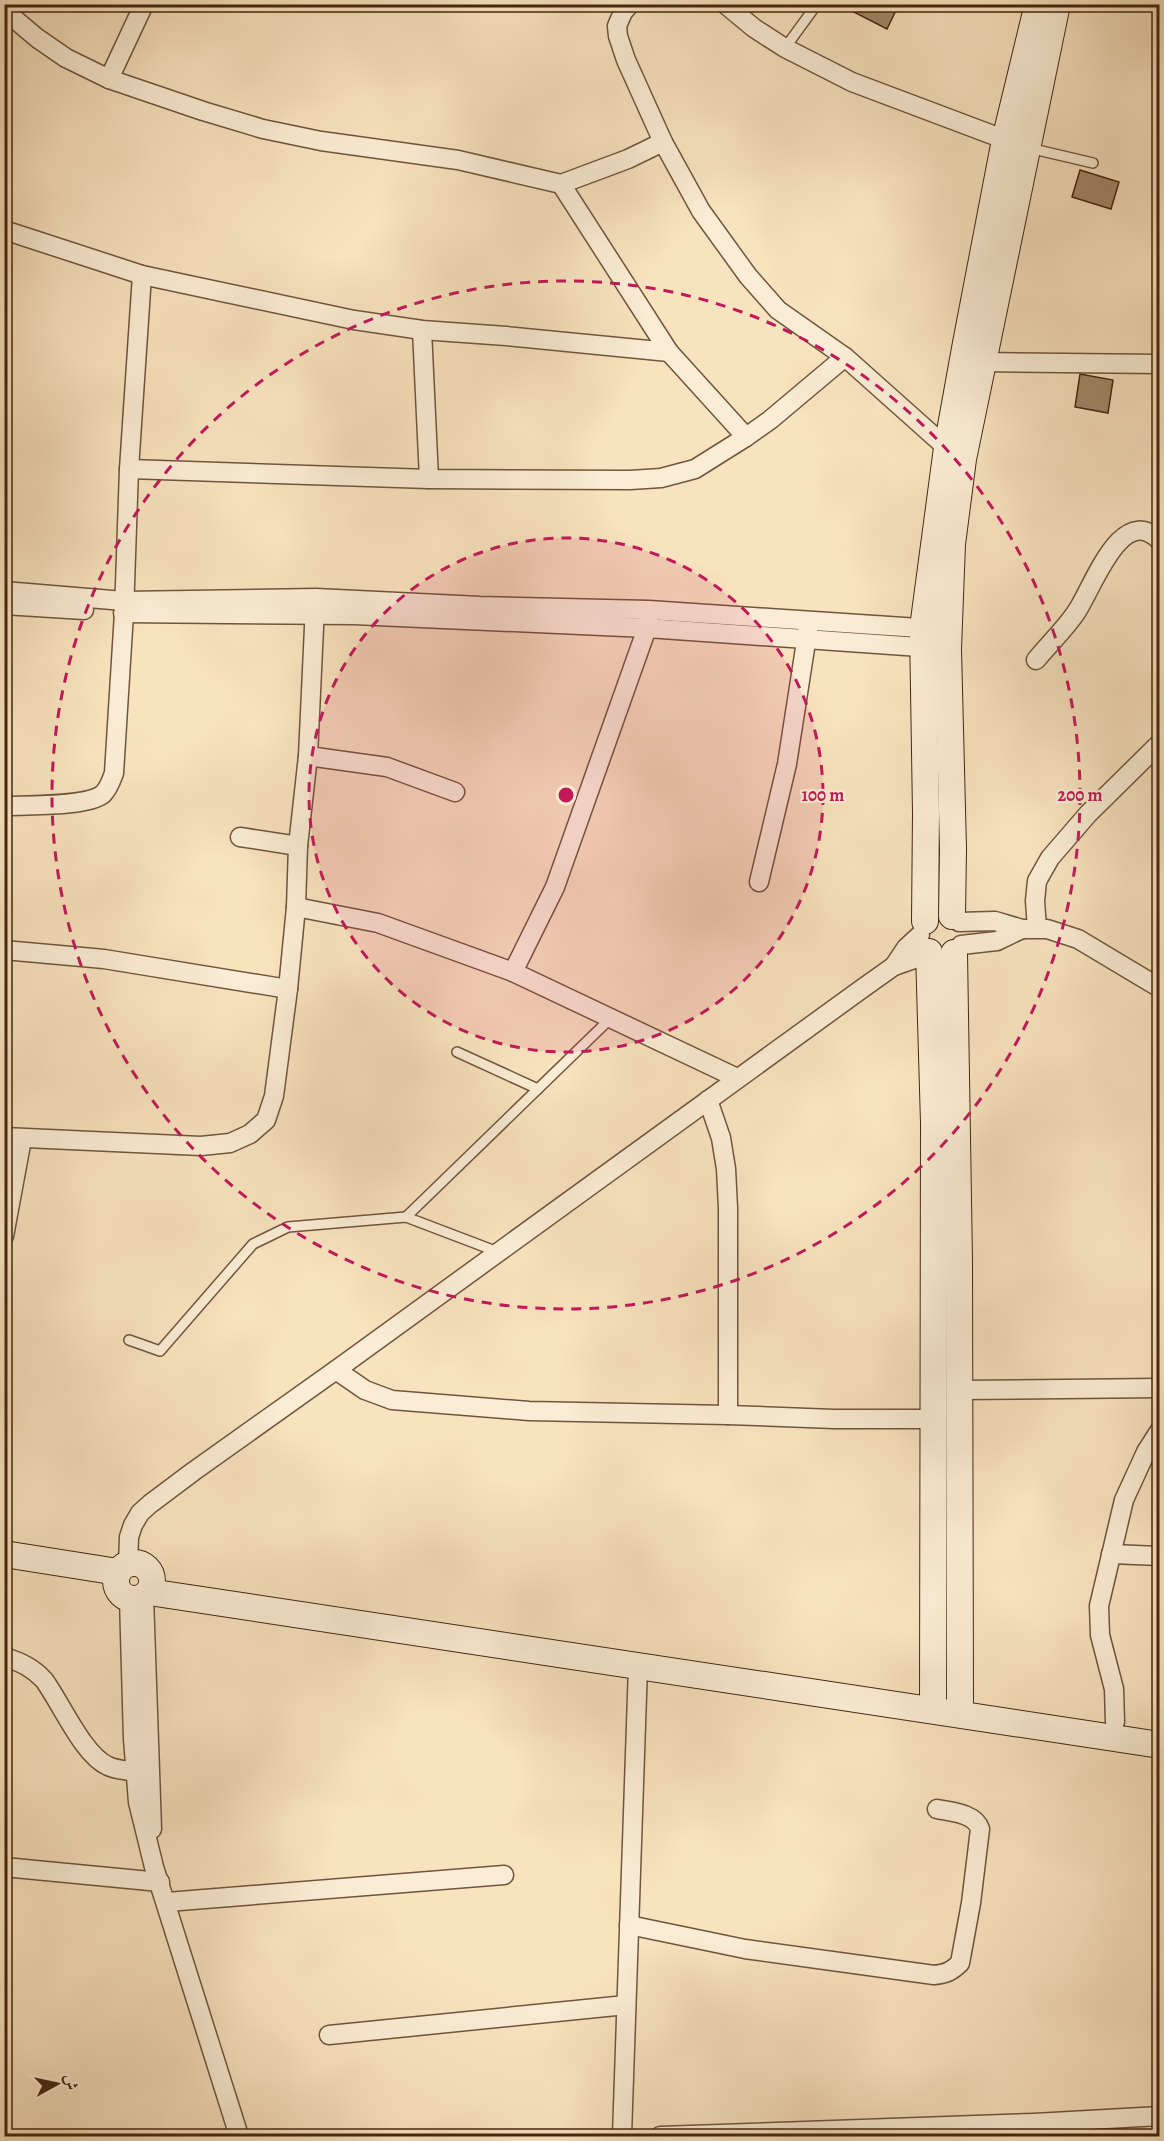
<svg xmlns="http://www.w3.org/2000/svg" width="1164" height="2141" font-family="Alegreya,Amiri,serif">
<rect width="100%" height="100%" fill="#f8e3bf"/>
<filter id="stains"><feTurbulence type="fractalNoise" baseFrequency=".00333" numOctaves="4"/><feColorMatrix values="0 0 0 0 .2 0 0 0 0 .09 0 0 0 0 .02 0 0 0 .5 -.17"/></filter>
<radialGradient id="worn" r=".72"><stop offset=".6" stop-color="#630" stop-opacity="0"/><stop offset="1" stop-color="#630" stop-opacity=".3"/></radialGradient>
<g fill="#a2886b" stroke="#442611" stroke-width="1.5">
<path d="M843,4H899L887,29L842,6Z"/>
<path d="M1080,170L1119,182L1111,209L1072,197Z"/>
<path d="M1080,374L1113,380L1108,413L1075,407Z"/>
</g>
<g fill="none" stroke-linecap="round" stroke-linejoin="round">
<defs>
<g id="lane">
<path d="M785,48L817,4"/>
<path d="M1029,148L1093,163"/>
<path d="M457,1052L538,1089"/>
<path d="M406,1217L611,1018"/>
<path d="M129,1340L160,1351L253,1244L288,1227L406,1217L498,1252"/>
</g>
<g id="street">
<path d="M630,4L623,12L617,26L618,36L626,60L663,142L701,211L748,276L778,310L845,357L947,448"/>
<path d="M725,4L754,28L785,48L852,82L1014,143"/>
<path d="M4,10L37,38L66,58L109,79L203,111L263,129L321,141L458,160L561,184L628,159L663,142"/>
<path d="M109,79L144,4"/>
<path d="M561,184L669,352L746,437"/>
<path d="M4,230L142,275L354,320L422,330L506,336L669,352"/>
<path d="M422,330L429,479"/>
<path d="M982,362L1160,364"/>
<path d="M129,469L429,479L630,480L661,478L695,469L746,437L770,420L845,357"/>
<path d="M4,591L124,601L316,598L480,606L649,610L934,629"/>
<path d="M4,605L84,610"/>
<path d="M123,613L354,615L647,628L934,648"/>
<path d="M1036,660C1049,644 1066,628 1077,611C1093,587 1122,501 1160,541"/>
<path d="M308,756L387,767L455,792"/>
<path d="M4,806C27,805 87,807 103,794C109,788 111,781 114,773L124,613L129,469L142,275"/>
<path d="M240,837L298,846"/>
<path d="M759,882L787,764L808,629"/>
<path d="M296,907L378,923L513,972L737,1078"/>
<path d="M959,922L995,921L1022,929H1047L1078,939L1160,988"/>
<path d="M1037,928L1035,901L1037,881L1050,858L1088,814L1160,743"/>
<path d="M961,945L997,941L1022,929"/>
<path d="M4,950L104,959L288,989"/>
<path d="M894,966L906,948L920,935"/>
<path d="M513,972L555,887L647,628L648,619"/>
<path d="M708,1100L721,1138L726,1169L728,1208V1415"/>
<path d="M4,1137L201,1146L230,1143L250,1134L266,1120L274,1096L288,989L296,907L298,846L308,756L315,606"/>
<path d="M4,1236L22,1139"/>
<path d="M336,1370L365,1390L392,1400L529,1411L728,1415L834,1419H932"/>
<path d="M959,1390L1160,1388"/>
<path d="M1111,1554L1160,1556"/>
<path d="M128,1564L129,1537L133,1525L140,1513L150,1504L194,1471L336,1370L863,988L894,966L914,959L926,950"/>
<path d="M144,1597L152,1829"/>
<path d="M129,1599L133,1739L138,1802L154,1867L239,2136"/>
<path d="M4,1657C21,1662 33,1668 44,1680C61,1703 83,1755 108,1766C116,1770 126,1770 135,1772"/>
<path d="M1115,1722L1114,1689L1100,1635L1099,1606L1124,1500L1146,1452L1160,1430"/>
<path d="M4,1867L160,1882"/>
<path d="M167,1902L504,1875"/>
<path d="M629,1925L745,1949L934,1975C946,1974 952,1971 960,1963L971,1903L980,1829C975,1813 951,1812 937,1809"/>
<path d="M329,2035L626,2005"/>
<path d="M622,2136L638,1666"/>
<path d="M660,2136L1034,2123L1160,2116"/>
</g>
<g id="secondary">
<path d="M952,916L953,849L948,649L952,544L963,459L1057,4"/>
<path d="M925,921L926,813L923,628L947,448L966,343L1005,140L1038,4"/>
<path d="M929,952L934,1123L933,1710"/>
<path d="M954,953L959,1261L960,1713"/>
<path d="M4,1554L118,1572"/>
<circle cx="134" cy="1581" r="18"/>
<path d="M149,1592L1160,1745"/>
</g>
</defs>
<use href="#lane" stroke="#71553c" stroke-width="12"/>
<use href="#street" stroke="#71553c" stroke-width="21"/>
<use href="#secondary" stroke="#442611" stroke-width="28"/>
<use href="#lane" stroke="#faedd5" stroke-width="9"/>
<use href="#street" stroke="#faedd5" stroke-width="18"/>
<use href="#secondary" stroke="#faedd5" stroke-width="26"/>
</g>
<circle cx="566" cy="795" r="257" fill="#c2185b" fill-opacity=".12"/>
<g fill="none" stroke="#c2185b" stroke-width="3" stroke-dasharray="10 8">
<circle cx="566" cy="795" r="257"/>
<circle cx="566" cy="795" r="514"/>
</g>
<circle cx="566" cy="795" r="9" fill="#c2185b" stroke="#faedd5" stroke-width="3"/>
<g font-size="18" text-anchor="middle" font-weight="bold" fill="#c2185b" stroke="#faedd5" stroke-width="4.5" stroke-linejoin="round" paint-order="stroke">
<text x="823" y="801">100 m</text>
<text x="1080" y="801">200 m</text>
</g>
<rect width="1164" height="2141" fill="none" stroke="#f8e3bf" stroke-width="24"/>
<rect x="6" y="6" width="1152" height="2129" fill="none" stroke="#442611" stroke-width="3"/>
<rect x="12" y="12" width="1140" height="2117" fill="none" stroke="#442611" stroke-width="1.5"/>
<g transform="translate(57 2084) rotate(82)" stroke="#faedd5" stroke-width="4.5" paint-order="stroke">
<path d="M0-4.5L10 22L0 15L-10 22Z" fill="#442611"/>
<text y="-9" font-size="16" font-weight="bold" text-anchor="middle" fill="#442611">ش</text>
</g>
<rect width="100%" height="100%" filter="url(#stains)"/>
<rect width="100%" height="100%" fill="url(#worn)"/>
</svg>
